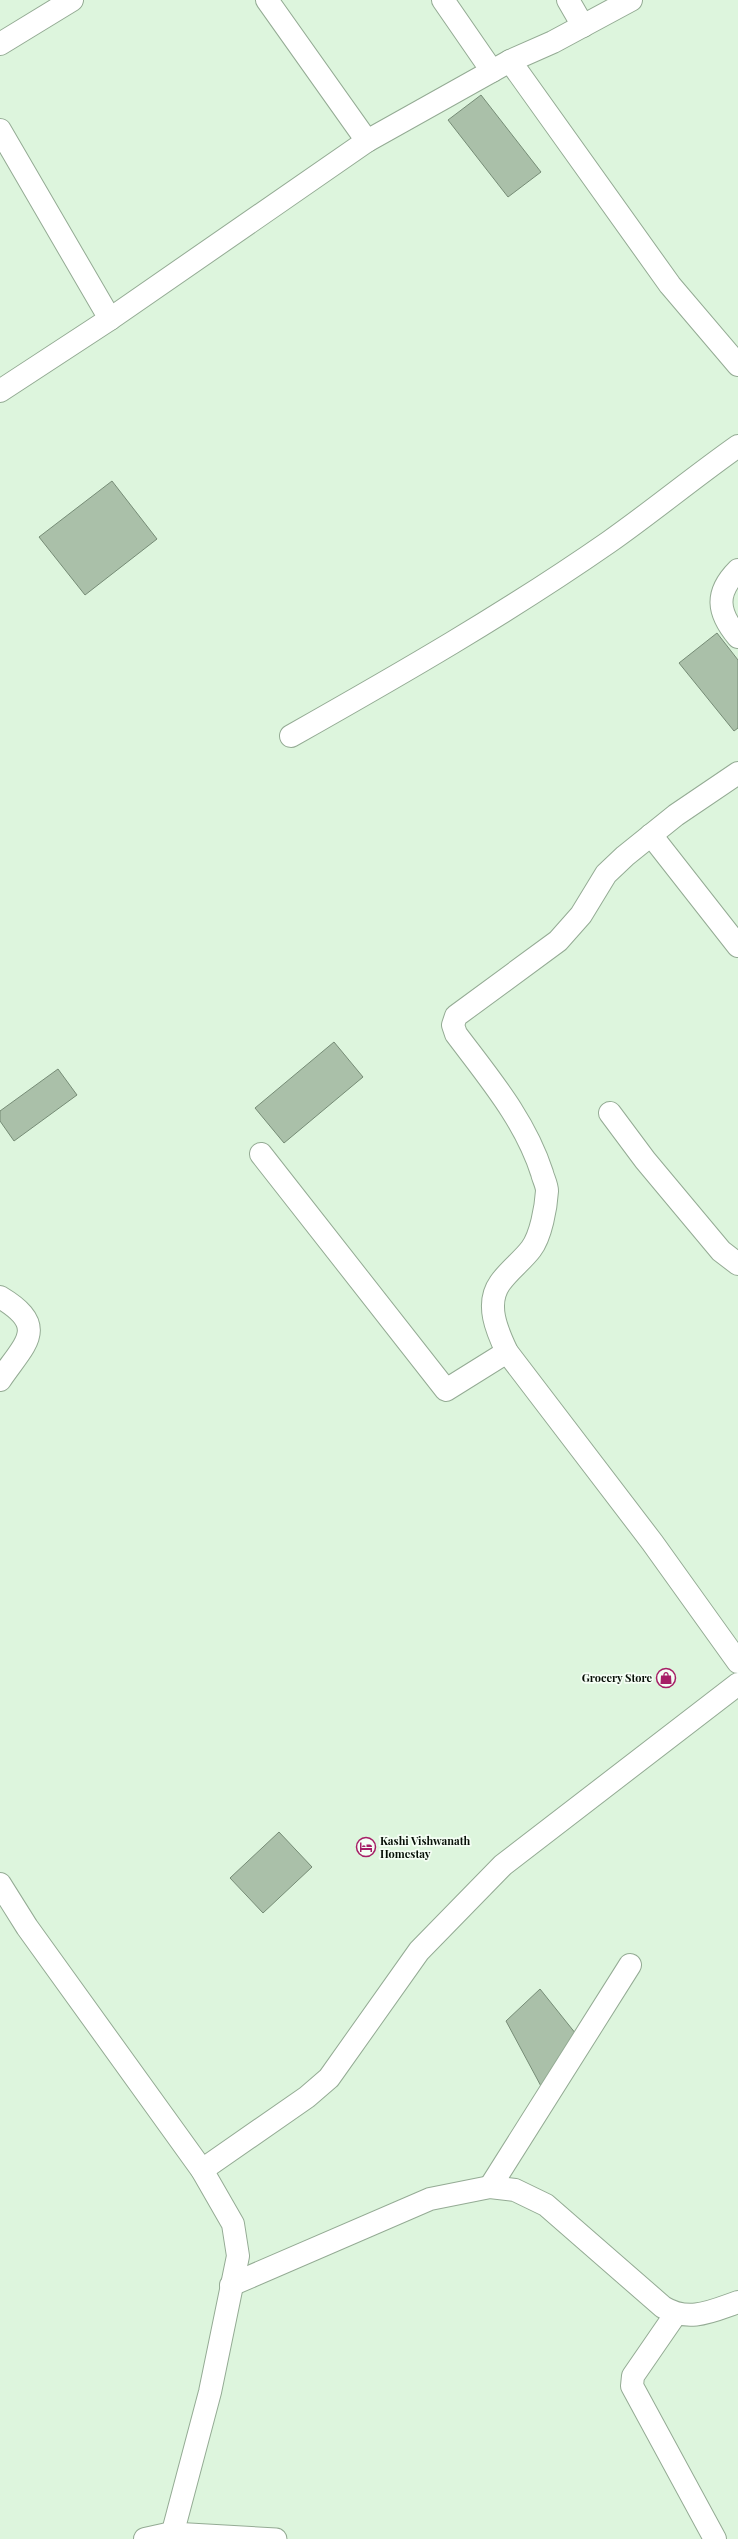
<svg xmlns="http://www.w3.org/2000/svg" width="738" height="2539" font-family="'Playfair Display',serif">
<rect width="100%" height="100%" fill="#ddf5dd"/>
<g fill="#aac0a9" stroke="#768c76">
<path d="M481,95L541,172L508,197L448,120Z"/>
<path d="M112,481L157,539L85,595L39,537Z"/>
<path d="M717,633L738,660V728L734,731L679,663Z"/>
<path d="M334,1042L363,1077L284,1143L255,1108Z"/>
<path d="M58,1069L77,1095L14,1141L0,1121V1111Z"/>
<path d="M279,1832L312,1867L263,1913L230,1878Z"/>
<path d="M540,1989L576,2034L542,2088L506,2021Z"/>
</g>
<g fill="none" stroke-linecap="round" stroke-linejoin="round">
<defs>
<path id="service" d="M172,2533L276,2539"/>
<g id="minor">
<path d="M267,0L367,141"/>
<path d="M443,0L492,71"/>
<path d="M568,0L583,26"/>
<path d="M0,44L72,0"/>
<path d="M510,61L670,285L738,365"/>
<path d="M0,130L110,319"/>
<path d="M738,570C715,593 717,612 738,637"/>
<path d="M291,736C399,675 507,613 609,542C653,511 694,477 738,446"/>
<path d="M738,773L676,815L625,856L606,874L581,915L558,941L456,1016L453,1025L456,1034C489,1078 525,1120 542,1173C543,1178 547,1185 547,1191C546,1207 541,1236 531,1249C522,1261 509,1270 500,1283C485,1304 497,1331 507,1352L652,1542L738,1662"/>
<path d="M651,835L738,946"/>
<path d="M610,1113L645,1160L721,1251L738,1264"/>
<path d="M261,1154L446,1390L507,1352"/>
<path d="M0,1297C50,1327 25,1343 0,1380"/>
<path d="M0,1884L27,1927L202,2170L233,2224L238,2256L210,2392L171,2539"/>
<path d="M202,2170L307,2097L329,2078L419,1951L503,1865L738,1684"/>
<path d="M490,2187L630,1965"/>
<path d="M231,2285L430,2199L490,2187L515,2190L546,2205L663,2307C689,2323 712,2311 738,2302"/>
<path d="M675,2315L633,2376L632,2386L715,2539"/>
<path d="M145,2539L172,2533"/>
</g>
<path id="tertiary" d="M0,391L110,319L367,141L510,61L553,42L631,0"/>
</defs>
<use href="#service" stroke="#94ab94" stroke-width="23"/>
<use href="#minor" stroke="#94ab94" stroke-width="24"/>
<use href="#tertiary" stroke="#94ab94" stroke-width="24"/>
<use href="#service" stroke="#fff" stroke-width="21"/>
<use href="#minor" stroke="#fff" stroke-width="22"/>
<use href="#tertiary" stroke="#fff" stroke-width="22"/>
</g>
<defs>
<symbol id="shop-ring" viewBox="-11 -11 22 22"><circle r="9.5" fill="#f4fef4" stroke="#a61e66" stroke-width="1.5"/><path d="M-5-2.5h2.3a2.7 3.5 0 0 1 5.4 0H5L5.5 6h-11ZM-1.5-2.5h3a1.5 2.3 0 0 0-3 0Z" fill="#a61e66"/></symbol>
<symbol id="hotel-ring" viewBox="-11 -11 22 22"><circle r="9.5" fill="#f4fef4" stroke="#a61e66" stroke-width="1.5"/><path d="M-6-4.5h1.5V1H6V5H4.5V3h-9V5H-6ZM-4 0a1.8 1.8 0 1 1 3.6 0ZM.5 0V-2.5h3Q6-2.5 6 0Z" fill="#a61e66"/></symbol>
</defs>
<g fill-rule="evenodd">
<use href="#shop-ring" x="655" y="1667" width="22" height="22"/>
<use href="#hotel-ring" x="355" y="1836" width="22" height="22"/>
</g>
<g text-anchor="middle" stroke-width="3.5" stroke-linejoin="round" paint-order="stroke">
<g font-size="11" font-weight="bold" fill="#081008" stroke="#f4fef4" text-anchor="end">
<text x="652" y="1682">Grocery Store</text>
<text x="380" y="1845" text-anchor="start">Kashi Vishwanath<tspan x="380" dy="13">Homestay</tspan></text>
</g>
</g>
</svg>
